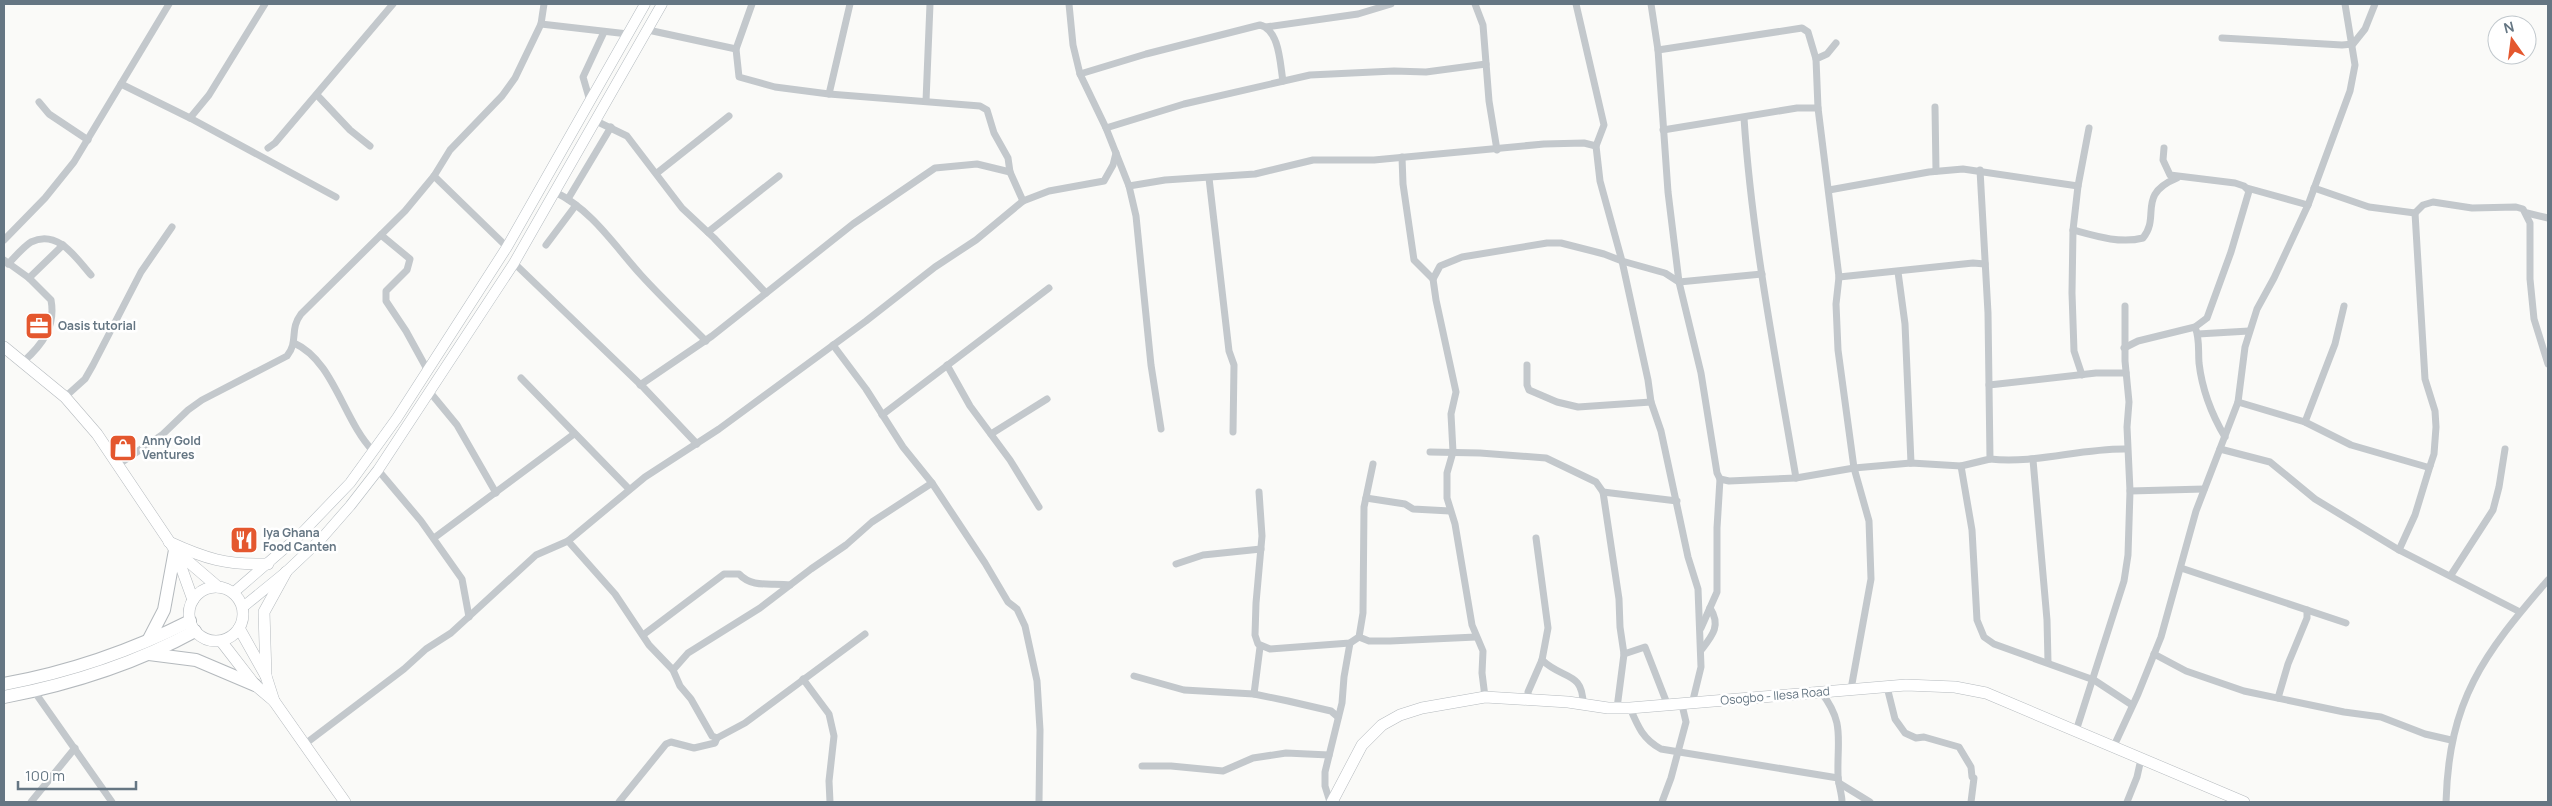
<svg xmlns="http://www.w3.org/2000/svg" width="2552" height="806" font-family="Manrope,sans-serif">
<rect width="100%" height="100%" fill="#fafaf8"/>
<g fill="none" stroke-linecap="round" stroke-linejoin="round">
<defs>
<g id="secondary">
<path d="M233,593L300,535L350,483L397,418L507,247L645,4"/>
<path d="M243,607L286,572L322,538L350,506L378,470L514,263L662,4"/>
</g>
<g id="primary">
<path d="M4,347L65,397L97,434L175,550L193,600"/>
<path d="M169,542C206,559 226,565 268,564"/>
<path d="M176,551L218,587"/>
<circle cx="216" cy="614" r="27"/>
<path d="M239,628L266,676L274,701"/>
<path d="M221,641L255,685L274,701L345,802"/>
<path d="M266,676L264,612L286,572"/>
<path d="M1332,802L1362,745L1382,725L1400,715L1422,708L1485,697L1568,702L1608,708H1630L1906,685L1955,687L1986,693L2244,802"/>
</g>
<g id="highway">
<path d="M149,639L164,610L175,550"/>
<path d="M149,654L196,660L255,685"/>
<path d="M4,684C69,672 131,651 190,621"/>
<path d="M4,697C71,684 135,664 195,631"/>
</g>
</defs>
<use href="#secondary" stroke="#b3babf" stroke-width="11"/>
<use href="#primary" stroke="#b5babe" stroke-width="12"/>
<use href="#highway" stroke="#b4b9bd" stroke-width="14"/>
<g stroke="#c3c8cc" stroke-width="7">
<path d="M752,4L736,49L739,77L775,87L829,94L980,106L987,110L994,133L1008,158L1010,172L1023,201"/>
<path d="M1069,4L1073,45L1080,74L1106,128L1129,186L1136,216L1151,365L1161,429"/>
<path d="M1475,4L1483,25L1489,101L1497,150"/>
<path d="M1576,4L1604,125L1596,146L1600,181L1622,261L1648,380L1651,402L1661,431L1688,557L1698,589L1701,667L1692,704"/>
<path d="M1651,4L1658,50L1802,28L1808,32L1816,59"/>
<path d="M541,24L628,34"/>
<path d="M1266,27L1358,14L1391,4"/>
<path d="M648,30L736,49"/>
<path d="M2222,38L2342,45L2353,44L2365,29L2375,4"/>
<path d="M1836,43L1827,54L1816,59L1818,108L1839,277L1836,304L1838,350L1854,468L1869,521L1871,579L1851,689"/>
<path d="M1658,50L1668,192L1679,282L1701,373L1717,473L1720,479L1717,528V592L1701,628"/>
<path d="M1080,74L1146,54L1260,25C1280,30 1280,65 1283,81"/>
<path d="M121,84L190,118L336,197"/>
<path d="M829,94L850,4"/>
<path d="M317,95L350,130L370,146"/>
<path d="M590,101L583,77L604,32"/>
<path d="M926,101L930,4"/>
<path d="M39,102L49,114L88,140"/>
<path d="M1935,107L1936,171"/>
<path d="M190,118L209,95L265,4"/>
<path d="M1744,118C1752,239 1776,359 1796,478"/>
<path d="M596,121L627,136L682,208L714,238L766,293"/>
<path d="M1106,128L1184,104L1310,75L1394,71L1426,72L1486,64"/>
<path d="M1663,130L1797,108H1818"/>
<path d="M268,148L275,143L393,4"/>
<path d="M1402,157L1403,184L1414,260L1433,279"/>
<path d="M657,173L729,116"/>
<path d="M434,176L507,247"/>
<path d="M1209,178L1229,351L1234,365L1233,432"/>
<path d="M1129,186L1165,180L1255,174L1313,160H1374L1544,144L1584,143L1596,146"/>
<path d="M2247,188L2308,205"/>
<path d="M2314,188L2369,207L2415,213L2423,205L2433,202L2472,208L2516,207L2523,209L2530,223V279L2534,319L2548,364"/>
<path d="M1829,190L1929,172L1963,169L2078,186"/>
<path d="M555,192C592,210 614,245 641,275C661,297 684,319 706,341"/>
<path d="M568,199L611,127"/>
<path d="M2527,213L2548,218"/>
<path d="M2073,230C2095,236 2120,244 2143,238C2161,216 2136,195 2177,178"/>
<path d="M708,232L779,176"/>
<path d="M381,235L410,259L407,270L386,291V301L406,331L428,371"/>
<path d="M4,240L45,198L74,162L169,4"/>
<path d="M546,245L576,205"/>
<path d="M4,260L29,278L51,300C56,327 42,345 23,362"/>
<path d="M514,263L644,388L697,444"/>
<path d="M8,264C15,257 23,247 31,242C58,229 76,258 91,275"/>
<path d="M1898,272L1905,324L1911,463"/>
<path d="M1839,277L1973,263L1985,264"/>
<path d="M29,278L63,245"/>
<path d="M2195,327C2200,339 2198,350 2199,363C2202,389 2212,415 2225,437"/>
<path d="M2198,334L2249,331"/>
<path d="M294,343C334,361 343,420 373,451"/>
<path d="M833,345L866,389L903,447L932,483L985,563L1008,602L1017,609L1025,626L1037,681L1040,730L1039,802"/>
<path d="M2124,348L2138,341L2195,327L2207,318L2231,252L2249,191L2244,186L2235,183L2170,175L2163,160L2164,148"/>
<path d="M947,365L970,406L1010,460L1039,507"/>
<path d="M1527,365V385L1529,390L1557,402L1578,407L1651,402"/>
<path d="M2082,375L2074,351L2072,293L2073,230L2078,186L2089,128"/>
<path d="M521,378L629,489"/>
<path d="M640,385L712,336L853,224L935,168L977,164L1010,172"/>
<path d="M1989,385L2096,373H2126"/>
<path d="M429,391L457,425L496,493"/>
<path d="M65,397L85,379L93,365L141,272L172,227"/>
<path d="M2238,402L2305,422L2351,445L2427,467L2430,466L2434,454L2436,427L2435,411L2425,379L2415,213"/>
<path d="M882,415L1049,288"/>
<path d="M2305,422L2335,344L2344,306"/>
<path d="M991,434L1047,399"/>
<path d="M2220,449L2270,462L2315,499L2399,550L2520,612"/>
<path d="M1430,452L1480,453L1546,458L1596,482L1603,492L1619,599L1620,627L1624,654L1617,708"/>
<path d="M1990,459C2036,464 2081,448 2127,449"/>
<path d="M2033,460L2047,620L2048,662"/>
<path d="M119,464L162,435L188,410L202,400L287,356C299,341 289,330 301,314L405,211L434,176L450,150L502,96L515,78L541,24L544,4"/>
<path d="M1961,466L1972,530L1977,620L1984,637L1994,644L2094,680L2132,705"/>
<path d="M378,470L421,521L462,579L469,617"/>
<path d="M1720,479L1729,481L1796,478L1854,468L1911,463L1961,466L1990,459L1988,313L1980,170"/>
<path d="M2130,491L2204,489"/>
<path d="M1259,492L1262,536L1256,603L1255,635L1258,644L1270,649L1350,643L1359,637L1363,613L1364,507L1373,464"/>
<path d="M1603,492L1677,501"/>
<path d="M1366,498L1405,504L1413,509L1450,511"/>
<path d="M434,538L574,434"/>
<path d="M568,541L615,594L649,645L673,670L680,686L691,699L712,736L717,738L715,743L694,748L671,742L666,744L619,802"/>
<path d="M2399,550L2415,515L2430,466"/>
<path d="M1176,564L1203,555L1261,549"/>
<path d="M2181,568L2346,623"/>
<path d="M2451,575L2493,510L2499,487L2505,449"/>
<path d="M643,635L724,574H739C753,589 772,582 790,585"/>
<path d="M1359,637L1369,641H1390L1476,637"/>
<path d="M1702,649C1713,635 1721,625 1710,608"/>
<path d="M1624,654L1645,647L1668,706"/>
<path d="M2154,654L2186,671L2244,691L2344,712L2381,717L2425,734L2451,740"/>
<path d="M1542,660C1563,680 1583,671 1583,704"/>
<path d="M673,670L688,653L760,608L811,569L846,545L872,522L932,483"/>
<path d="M1134,676L1184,690L1254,694L1288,701L1331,711L1338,717"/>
<path d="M803,679L829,714L834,736L829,781L830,802"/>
<path d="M1887,687L1895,719L1905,733L1916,738L1924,737L1959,747L1971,767L1972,777L1974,778L1971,802"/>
<path d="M34,691L112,802"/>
<path d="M1821,692C1845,723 1837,738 1838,775C1838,784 1842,793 1842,802"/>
<path d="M1254,694L1260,647"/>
<path d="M1485,697L1482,673L1483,651L1472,625L1455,524L1447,498V473L1453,452L1451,414L1456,392L1436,300L1433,279L1440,266L1462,257L1547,243H1561L1604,254L1622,261L1665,273L1679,282L1762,274"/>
<path d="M2278,698L2288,664L2307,618V610"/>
<path d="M1529,701L1528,692L1542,660L1548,628L1536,538"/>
<path d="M1630,708C1638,727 1643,739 1661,749L1838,778"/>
<path d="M2076,731L2124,581L2128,555L2130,491L2127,427L2129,402L2125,361V306"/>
<path d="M717,738L745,723L865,634"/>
<path d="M305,744L404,669L426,649L451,633L536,555L568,541L645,477L719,429L866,321L935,267L976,240L1023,201L1049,191L1104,181L1113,165L1116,153"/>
<path d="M2113,748L2138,694L2161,637L2196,511L2238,402L2245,347L2257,309L2274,278L2308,205L2350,91L2355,65L2345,4"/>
<path d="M1142,766H1171L1223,771L1253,758L1286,753L1329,755"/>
<path d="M1839,783L1870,802"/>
<path d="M31,802L75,748"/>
<path d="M1330,802L1325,786V772L1342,703L1344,677L1350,643"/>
<path d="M1662,802L1671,778L1686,722L1682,705"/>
<path d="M2127,802L2137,777L2141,759"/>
<path d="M2446,802C2449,700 2483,655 2548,580"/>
</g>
<use href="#secondary" stroke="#fff" stroke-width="10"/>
<use href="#primary" stroke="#fff" stroke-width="11"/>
<use href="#highway" stroke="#fff" stroke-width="12"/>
</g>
<defs>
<symbol id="office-square" viewBox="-11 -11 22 22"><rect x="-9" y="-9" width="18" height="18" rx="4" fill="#e4572e" stroke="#fff"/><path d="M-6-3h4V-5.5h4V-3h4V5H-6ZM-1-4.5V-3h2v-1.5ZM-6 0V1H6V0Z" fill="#fff"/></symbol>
<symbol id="shop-square" viewBox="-11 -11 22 22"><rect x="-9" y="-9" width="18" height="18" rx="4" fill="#e4572e" stroke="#fff"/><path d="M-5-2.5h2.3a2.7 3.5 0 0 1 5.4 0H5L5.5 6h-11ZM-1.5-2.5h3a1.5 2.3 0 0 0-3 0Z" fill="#fff"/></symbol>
<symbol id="restaurant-square" viewBox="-11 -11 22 22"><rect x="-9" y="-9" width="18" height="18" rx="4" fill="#e4572e" stroke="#fff"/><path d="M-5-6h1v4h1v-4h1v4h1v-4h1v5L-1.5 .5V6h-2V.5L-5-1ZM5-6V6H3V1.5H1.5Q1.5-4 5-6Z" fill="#fff"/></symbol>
</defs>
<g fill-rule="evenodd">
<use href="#office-square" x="23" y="310" width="32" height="32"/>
<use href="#shop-square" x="107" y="432" width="32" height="32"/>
<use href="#restaurant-square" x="228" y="524" width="32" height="32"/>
</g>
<g text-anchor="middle" stroke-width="5" stroke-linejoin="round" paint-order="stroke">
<g font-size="12" font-weight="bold" fill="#657683" stroke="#fff" text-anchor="start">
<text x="58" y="330">Oasis tutorial</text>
<text x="142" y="445">Anny Gold<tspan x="142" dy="14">Ventures</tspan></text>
<text x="263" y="537">Iya Ghana<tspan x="263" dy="14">Food Canten</tspan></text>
</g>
<g font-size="12" fill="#657683" stroke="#fff">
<text transform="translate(1775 696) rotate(-5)" y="4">Osogbo - Ilesa Road</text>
</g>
</g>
<rect width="2552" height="806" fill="none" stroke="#657683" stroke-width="10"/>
<g transform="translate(2512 40) rotate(346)"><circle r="24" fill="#ffffff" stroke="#c1c8cd"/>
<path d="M0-4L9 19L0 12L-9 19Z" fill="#e4572e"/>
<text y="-8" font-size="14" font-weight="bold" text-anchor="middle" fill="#657683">N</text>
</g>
<path d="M18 781v8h118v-8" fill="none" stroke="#657683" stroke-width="2.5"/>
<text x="25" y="781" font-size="15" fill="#657683" stroke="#ffffff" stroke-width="4" paint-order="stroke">100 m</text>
</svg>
